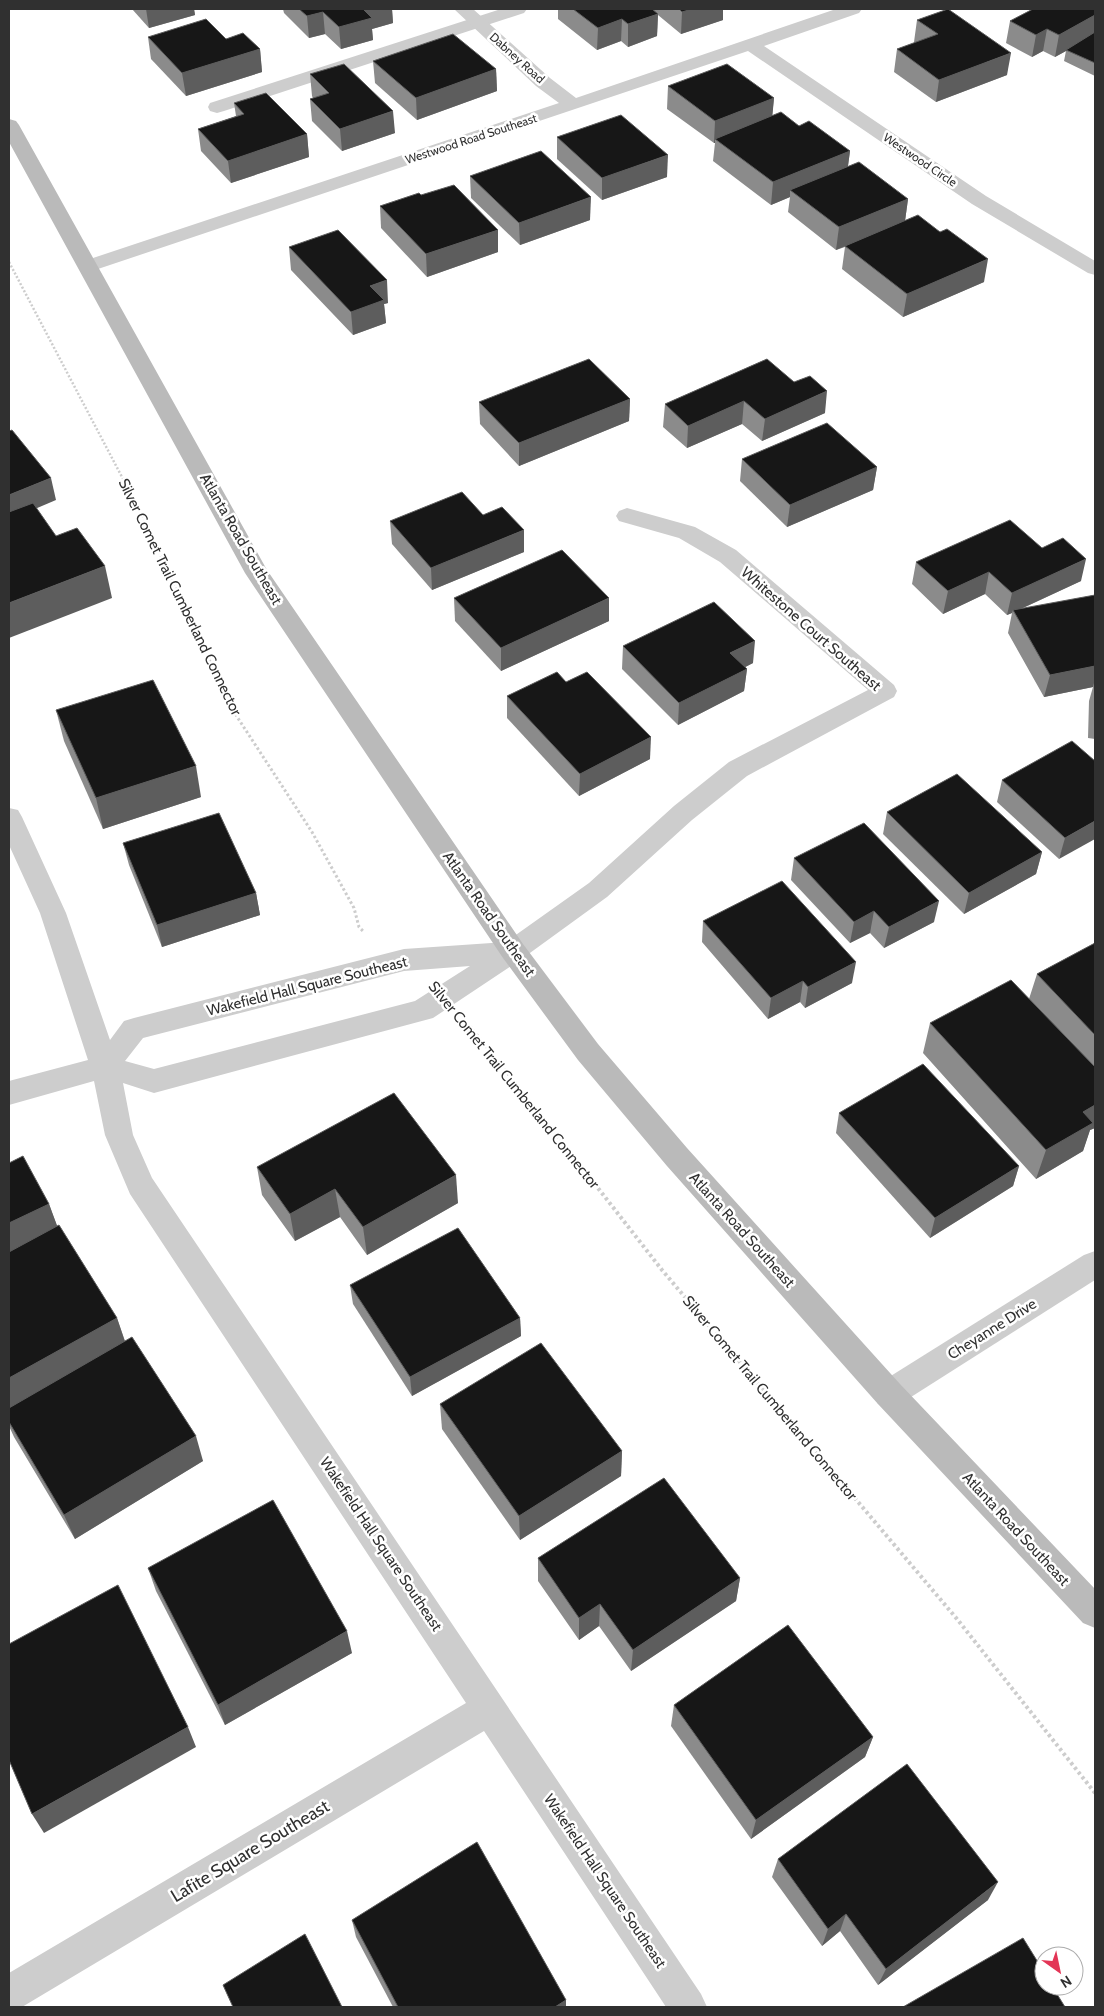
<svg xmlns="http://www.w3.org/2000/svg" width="1104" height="2016" font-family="Cabin,sans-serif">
<rect width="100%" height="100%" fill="#fff"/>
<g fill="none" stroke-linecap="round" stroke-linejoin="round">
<path stroke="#cdcdcd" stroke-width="2.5" stroke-dasharray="2 2" stroke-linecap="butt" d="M9,262L143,517"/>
<g stroke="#cdcdcd" stroke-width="3" stroke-dasharray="2.5 2.5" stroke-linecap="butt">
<path d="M142,515L232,709L312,832L354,908L359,927L363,931"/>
<path d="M470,1026L588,1175"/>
</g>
<path stroke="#cdcdcd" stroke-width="4" stroke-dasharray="3 3" stroke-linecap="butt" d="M587,1174L662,1270L957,1619L1095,1793"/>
<path fill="#cdcdcd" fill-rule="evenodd" d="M501,9H527L524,13L224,111L217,113L210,111L208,107L210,103Z"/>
<g fill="#cdcdcd" fill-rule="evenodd">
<path d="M454,9H473L550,78L576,98L836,9H862L859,13L764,46L986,196L1095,261V275L1088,273L972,204L748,51L95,270L88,272L81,270L78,266L81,262L559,103L536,86Z"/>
<path d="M627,508L695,527L736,550L894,685L897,691L894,697L747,776L692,820L607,897L523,958L433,1018L154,1093L123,1083L133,1135L152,1178L701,1994L707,2007H666L484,1731L22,2007H9V1973L466,1703L130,1194L105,1135L94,1081L9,1105V1081L88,1060L40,913L9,845V808L18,810L22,817L66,913L110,1040L124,1021L134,1018L404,949L506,942L589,883L674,806L729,762L868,690L720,562L679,538L619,521L616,516L619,511ZM470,966L415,1001L154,1069L125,1061L143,1038L404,971Z"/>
<path d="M1095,1251V1280L900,1404L889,1408L878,1404L873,1394L878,1384L1084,1255Z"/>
</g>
<path fill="#bababa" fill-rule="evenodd" d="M9,119L16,121L19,125L267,570L523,944L598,1044L687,1148L900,1384L1095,1589V1628L1083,1623L878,1404L667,1166L578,1060L503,958L245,573L9,142Z"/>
</g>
<g fill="#8b8b8b">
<path d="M132,9H194L195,15L149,28Z"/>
<path d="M283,9H392L393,23L372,29L373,40L341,49L325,34L309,38L284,13Z"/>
<path d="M558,9H723V20L681,34L658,15L657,36L628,47L621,41L597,50L558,19Z"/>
<path d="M1095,9V76L1064,61L1066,51L1055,57L1043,51L1032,57L1006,43L1010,21Z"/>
<path d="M917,20L1007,75L936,102L894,72L897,49L915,43L914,42Z"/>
<path d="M148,37L226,39L260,49L262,72L186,96L151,59Z"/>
<path d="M373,61L496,69L497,91L417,120L375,83Z"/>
<path d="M310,74L395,133L342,151L312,121L310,99L313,98L312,96Z"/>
<path d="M668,86L774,98L772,116L799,126L850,151L848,166L908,199L905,221L984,282L903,317L842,269L845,247L836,250L788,212L790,197L771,205L713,161L715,143H714L667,109Z"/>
<path d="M234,103L307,134L309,157L231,183L201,151L198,129L236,116Z"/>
<path d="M557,137L667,177L602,200L557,159Z"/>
<path d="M470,176L590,220L520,245L471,198Z"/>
<path d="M421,195L498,230V252L427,277L381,228L380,206Z"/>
<path d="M289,247L388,303L384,304L386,323L353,335L291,270Z"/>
<path d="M767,359L825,413L762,441L742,424L687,448L663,427L665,404Z"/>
<path d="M630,399L629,421L519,466L480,424L479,402Z"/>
<path d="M742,459L877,467L873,490L787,527L740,481Z"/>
<path d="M390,521L524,552L432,590L392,544Z"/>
<path d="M1042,548L1081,581L1021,609L1095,595V739L1088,738L1089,701L1093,687L1044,697L1008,633L1012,613L1007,615L985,594L943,614L912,584L916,562Z"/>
<path d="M454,598L609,621L501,671L455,621Z"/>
<path d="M623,646L753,663L745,667L747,669L744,691L678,725L622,669Z"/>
<path d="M566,682L650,759L579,796L507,718V696Z"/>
<path d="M56,710L201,797L103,829L64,741Z"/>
<path d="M1095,761L1059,859L997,802L1002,780Z"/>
<path d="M887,812L1042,852L1036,874L964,914L883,834Z"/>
<path d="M123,843L256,893L260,915L162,947L129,865Z"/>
<path d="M794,858L934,922L884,948L870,933L850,943L791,880Z"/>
<path d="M703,921L852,983L805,1008L800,1002L768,1019L702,942Z"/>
<path d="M1095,943V1128L1090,1130L1083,1151L1036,1179L923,1053L930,1023L1029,999L1037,974Z"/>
<path d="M839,1113L1019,1166L1013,1186L930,1238L836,1133Z"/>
<path d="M9,1163L49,1204L57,1226L117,1318L125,1341L203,1461L75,1539L14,1437L9,1426Z"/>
<path d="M257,1167L458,1203L367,1255L340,1217L295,1241L262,1195Z"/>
<path d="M350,1285L520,1318L521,1336L412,1396L353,1304Z"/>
<path d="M440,1404L622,1451L621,1476L520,1540L442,1429Z"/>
<path d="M538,1558L740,1578L736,1601L631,1671L599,1626L579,1640L538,1581Z"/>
<path d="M148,1568L352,1653L225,1725L156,1591Z"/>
<path d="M674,1705L873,1737L865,1757L751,1839L671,1726Z"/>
<path d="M778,1859L988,1900L878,1985L840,1931L822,1946L772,1877Z"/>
<path d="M352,1920L566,2000V2007H393L356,1937Z"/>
</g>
<g fill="#5d5d5d">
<path d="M146,9H194L195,15L149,28Z"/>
<path d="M363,9H392L393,23L372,29L373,40L341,49L339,27Z"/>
<path d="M692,9H723V20L681,34L682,12Z"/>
<path d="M323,12L325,34L309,38L307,16Z"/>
<path d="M658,14L657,36L628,47V24Z"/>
<path d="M1095,15V35L1055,57L1059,35Z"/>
<path d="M622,19L621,41L597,50L598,28Z"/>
<path d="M1047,29L1043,51L1032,57L1036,35Z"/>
<path d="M260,49L262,72L186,96L182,73Z"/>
<path d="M1011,53L1007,75L936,102L939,80Z"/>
<path d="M496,69L497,91L417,120L416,98Z"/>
<path d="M774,98L772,120L715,139V143H714L715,121Z"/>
<path d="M393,111L395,133L342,151L340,129Z"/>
<path d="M307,134L309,157L231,183L228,161Z"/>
<path d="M850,151L847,173L790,190V197L771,205L773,182Z"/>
<path d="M668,155L667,177L602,200V178Z"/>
<path d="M591,197L590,220L520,245L519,223Z"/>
<path d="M908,199L905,221L836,250L839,227Z"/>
<path d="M498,230V252L427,277L426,254Z"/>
<path d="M988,259L984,282L903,317L907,294Z"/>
<path d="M387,280L388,303L384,304L386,323L353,335L351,312L370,286Z"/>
<path d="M827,391L825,413L762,441L765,419Z"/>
<path d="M630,399L629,421L519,466V443Z"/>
<path d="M744,401L742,424L687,448L688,426Z"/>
<path d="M877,467L873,490L787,527L790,505Z"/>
<path d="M51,478L56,500L9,520V495Z"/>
<path d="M524,530V552L432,590L431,568Z"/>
<path d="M1086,559L1081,581L1014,612L1013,610L1012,613L1007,615L1012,593Z"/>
<path d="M105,566L112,598L9,638V603Z"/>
<path d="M989,572L985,594L943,614L948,591Z"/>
<path d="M609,598V621L501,671V648Z"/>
<path d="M755,641L753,663L728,676L730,653Z"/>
<path d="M1095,666V679L1093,687L1044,697L1050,675Z"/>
<path d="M747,669L744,691L678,725L679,703Z"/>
<path d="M651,737L650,759L579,796L580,774Z"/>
<path d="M196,766L201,797L103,829L96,798Z"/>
<path d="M1095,821V839L1059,859L1065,838Z"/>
<path d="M1042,852L1036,874L964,914L969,893Z"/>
<path d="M256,893L260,915L162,947L157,925Z"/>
<path d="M939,901L934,922L884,948L889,927Z"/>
<path d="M874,911L870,933L850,943L854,922Z"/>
<path d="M856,962L852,983L805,1008L808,987Z"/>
<path d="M803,981L800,1002L768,1019L771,998Z"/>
<path d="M1095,1105V1128L1090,1130L1083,1151L1036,1179L1046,1150L1083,1112Z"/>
<path d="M1019,1166L1013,1186L930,1238L935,1218Z"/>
<path d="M456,1175L458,1203L367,1255L363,1227Z"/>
<path d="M335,1189L340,1217L295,1241L290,1214Z"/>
<path d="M49,1204L59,1231L9,1256V1223Z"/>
<path d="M117,1318L126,1345L9,1410V1378Z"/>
<path d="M520,1318L521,1336L412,1396L410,1377Z"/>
<path d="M196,1436L203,1461L75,1539L64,1515Z"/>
<path d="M622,1451L621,1476L520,1540L519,1516Z"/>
<path d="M740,1578L736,1601L631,1671L633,1650Z"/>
<path d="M600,1604L599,1626L579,1640V1618Z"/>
<path d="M347,1631L352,1653L225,1725L218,1705Z"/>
<path d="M188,1727L196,1747L44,1833L32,1814Z"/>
<path d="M873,1737L865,1757L751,1839L756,1820Z"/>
<path d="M998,1882L988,1900L878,1985L886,1969Z"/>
<path d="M846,1914L840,1931L822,1946L828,1929Z"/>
<path d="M566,2000V2007H555Z"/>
</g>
<g fill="#171717" stroke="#5d5d5d">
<path d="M299,9H365H363L372,18L339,27L323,12L307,16Z"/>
<path d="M573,9H652L658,14L628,24L622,19L598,28Z"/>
<path d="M679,9H692L682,12Z"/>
<path d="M948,9L1011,53L939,80L897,49L938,34L917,20Z"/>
<path d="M1033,9H1095V15L1059,35L1047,29L1036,35L1010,21Z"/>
<path d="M206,19L226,39L243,33L260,49L182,73L148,37Z"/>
<path d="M1095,32V63L1066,50Z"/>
<path d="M453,34L496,69L416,98L373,61Z"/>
<path d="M344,64L393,111L340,129L310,99L329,93L310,74Z"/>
<path d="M727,64L774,98L715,121L668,86Z"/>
<path d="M266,93L307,134L228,161L198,129L244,114L234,103Z"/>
<path d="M781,112L799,126L809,121L850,151L773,182L715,139Z"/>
<path d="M621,115L668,155L602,178L557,137Z"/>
<path d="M541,151L591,197L519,223L470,176Z"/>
<path d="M859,162L908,199L839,227L790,190Z"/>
<path d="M454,185L498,230L426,254L380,206L419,193L421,195Z"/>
<path d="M918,215L940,232L947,229L988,259L907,294L845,246Z"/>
<path d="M338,230L387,280L370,286L384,300L351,312L289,247Z"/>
<path d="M589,359L630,399L519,443L479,402Z"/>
<path d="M767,359L794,382L810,376L827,391L765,419L744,401L688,426L665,404Z"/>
<path d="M827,423L877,467L790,505L742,459Z"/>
<path d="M12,430L51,478L9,495V431Z"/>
<path d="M462,492L483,515L502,507L524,530L431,568L390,521Z"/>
<path d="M33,503L56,536L77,528L105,566L9,603V512Z"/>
<path d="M1010,520L1042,548L1063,538L1086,559L1012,593L989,572L948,591L916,562Z"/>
<path d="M562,550L609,598L501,648L454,598Z"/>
<path d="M1095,595V666L1050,675L1013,610Z"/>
<path d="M714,602L755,641L730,653L747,669L679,703L623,646Z"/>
<path d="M557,672L566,682L587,672L651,737L580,774L507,696Z"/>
<path d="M153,680L196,766L96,798L56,710Z"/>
<path d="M1072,741L1095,761V821L1065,838L1002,780Z"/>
<path d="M957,774L1042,852L969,893L887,812Z"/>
<path d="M219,813L256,893L157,925L123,843Z"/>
<path d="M864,823L939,901L889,927L874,911L854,922L794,858Z"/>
<path d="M782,881L856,962L808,987L803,981L771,998L703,921Z"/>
<path d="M1095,943V1035L1037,974Z"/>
<path d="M1011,980L1095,1067V1105L1083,1112L1093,1123L1046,1150L930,1023Z"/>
<path d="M923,1064L1019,1166L935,1218L839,1113Z"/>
<path d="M394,1093L456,1175L363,1227L335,1189L290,1214L257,1167Z"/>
<path d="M23,1156L49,1204L9,1223V1163Z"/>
<path d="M59,1225L117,1318L9,1378V1252Z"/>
<path d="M458,1228L520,1318L410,1377L350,1285Z"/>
<path d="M132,1337L196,1436L64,1515L9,1422V1408Z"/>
<path d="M541,1343L622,1451L519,1516L440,1404Z"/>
<path d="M664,1478L740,1578L633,1650L600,1604L579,1618L538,1558Z"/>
<path d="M273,1500L347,1631L218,1705L148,1568Z"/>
<path d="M118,1585L188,1727L32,1814L9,1760V1644Z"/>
<path d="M788,1625L873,1737L756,1820L674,1705Z"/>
<path d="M907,1764L998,1882L886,1969L846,1914L828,1929L778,1859Z"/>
<path d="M477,1842L566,2000L555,2007H398L352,1920Z"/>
<path d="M305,1934L342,2007H233L223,1985Z"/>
<path d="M1023,1938L1044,1972V1986H1052L1065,2007H903Z"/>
</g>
<g text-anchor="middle" stroke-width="5" stroke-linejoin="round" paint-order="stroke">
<g font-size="12" fill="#303030" stroke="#fff">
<text transform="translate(517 58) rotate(42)" y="4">Dabney Road</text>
<text transform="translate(471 139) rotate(-18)" y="4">Westwood Road Southeast</text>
<text transform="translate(920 160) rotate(34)" y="4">Westwood Circle</text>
</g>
<g font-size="15" fill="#303030" stroke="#fff">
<text transform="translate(241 539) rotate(60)" y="5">Atlanta Road Southeast</text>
<text transform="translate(180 597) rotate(64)" y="5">Silver Comet Trail Cumberland Connector</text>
<text transform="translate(811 629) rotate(41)" y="5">Whitestone Court Southeast</text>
<text transform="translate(489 914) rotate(55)" y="5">Atlanta Road Southeast</text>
<text transform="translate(307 986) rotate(-14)" y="5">Wakefield Hall Square Southeast</text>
<text transform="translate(514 1085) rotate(51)" y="5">Silver Comet Trail Cumberland Connector</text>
<text transform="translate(742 1230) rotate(48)" y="5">Atlanta Road Southeast</text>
<text transform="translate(992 1329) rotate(-32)" y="5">Cheyanne Drive</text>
<text transform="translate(770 1398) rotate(50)" y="5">Silver Comet Trail Cumberland Connector</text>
<text transform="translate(1016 1529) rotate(47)" y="5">Atlanta Road Southeast</text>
<text transform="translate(381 1544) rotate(56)" y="5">Wakefield Hall Square Southeast</text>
<text transform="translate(605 1881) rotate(56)" y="5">Wakefield Hall Square Southeast</text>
</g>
<g font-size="18" fill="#303030" stroke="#fff">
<text transform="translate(250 1851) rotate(-31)" y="6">Lafite Square Southeast</text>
</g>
</g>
<rect width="1104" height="2016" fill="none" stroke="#303030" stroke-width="20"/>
<g transform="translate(1059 1971) rotate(147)"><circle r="24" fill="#ffffff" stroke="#acacac"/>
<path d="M0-4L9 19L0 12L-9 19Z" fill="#e33556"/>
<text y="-8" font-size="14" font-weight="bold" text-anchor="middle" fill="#303030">N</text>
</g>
</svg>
